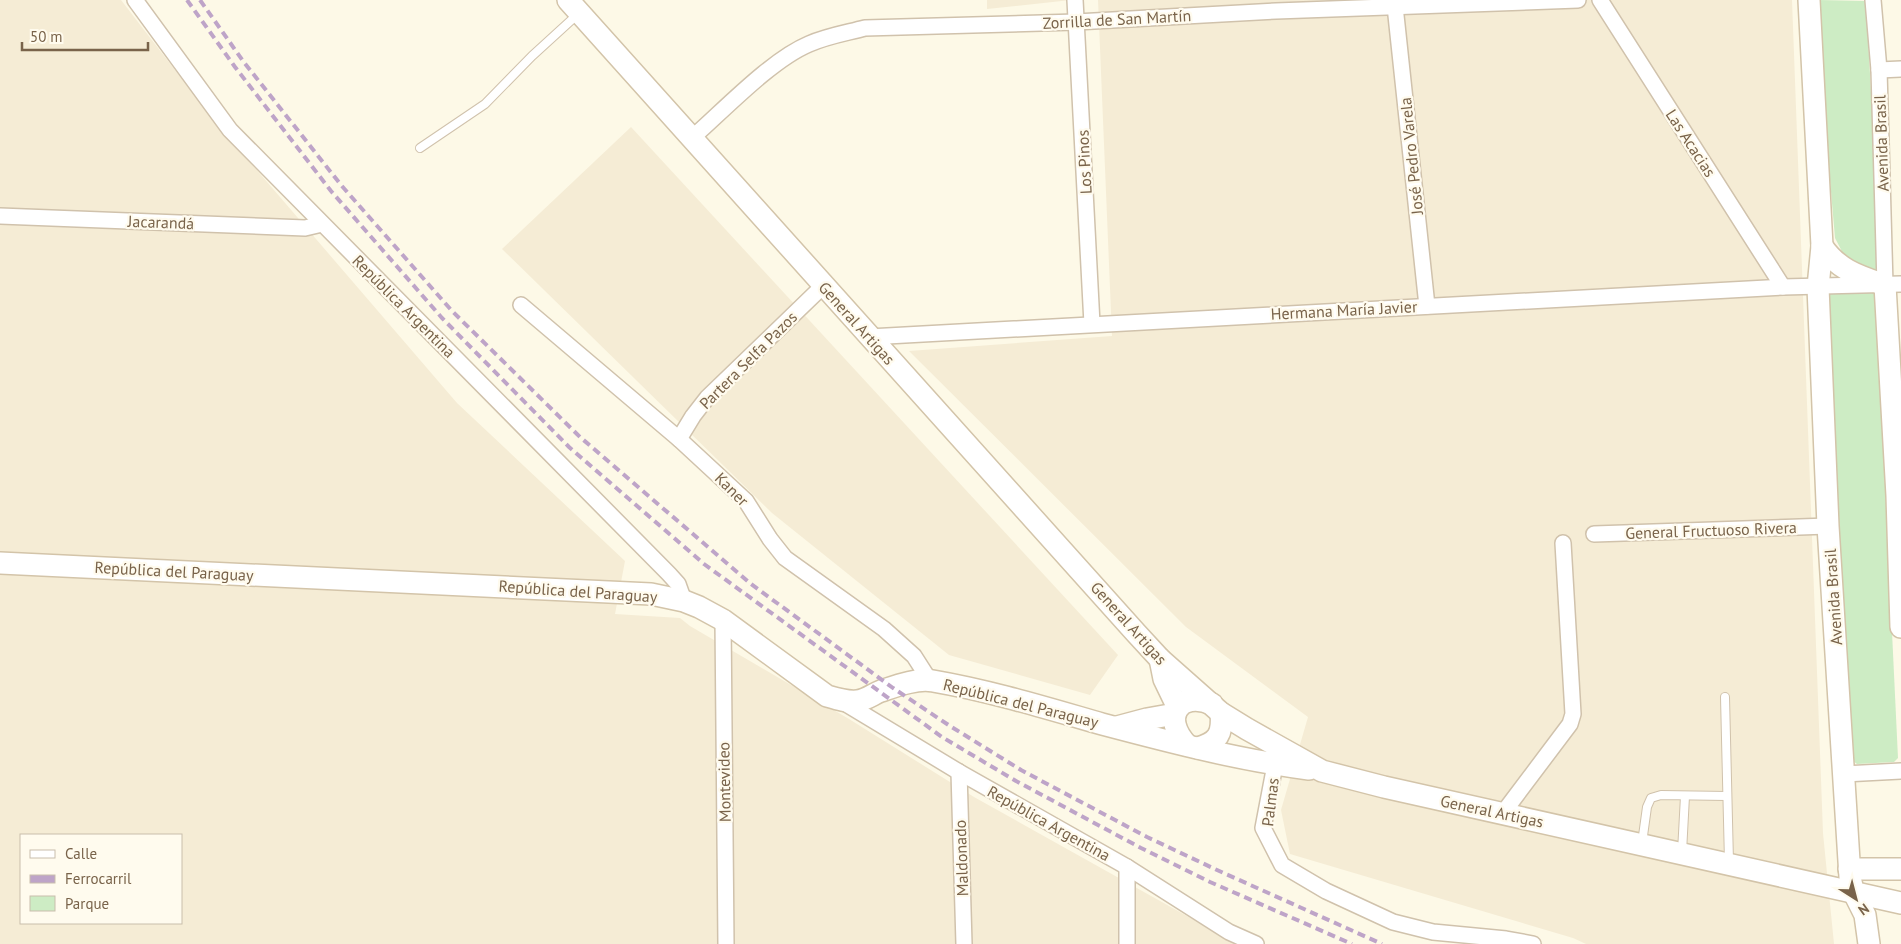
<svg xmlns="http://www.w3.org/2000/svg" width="1901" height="944" font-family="'PT Sans',sans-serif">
<rect width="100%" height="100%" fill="#fdf9e7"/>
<g fill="#f5ecd5" fill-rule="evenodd">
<path d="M0,0H121L212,118L457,403L625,561L615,614L680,618L690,626L849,719L974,797L1237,944H0ZM21,835H181V923H21Z"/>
<path d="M987,0H1071L987,9Z"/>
<path d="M1098,0H1792L1823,833L1834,944H1586L1573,938L1290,854L1281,810L1308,717L1186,627L909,351L1112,336Z"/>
<path d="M631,127L1118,655L1090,695L949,655L772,513L502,249Z"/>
</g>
<g fill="#cdecc4">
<path d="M1819,0L1866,1L1880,258V267L1873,272L1847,261L1835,238L1815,5Z"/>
<path d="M1871,291L1876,295L1898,758L1894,762L1857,764L1852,760L1826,299L1830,293Z"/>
</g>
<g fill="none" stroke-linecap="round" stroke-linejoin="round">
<defs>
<g id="lane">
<path d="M420,148L485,104L532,56L578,14"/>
<path d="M1725,697L1729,862"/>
<path d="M1642,843L1647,807L1651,798L1661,795L1727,796"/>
<path d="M1682,852L1685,796"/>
</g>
<g id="street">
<path d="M135,0L230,130L669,574L678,584L684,601"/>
<path d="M1075,0L1092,324"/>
<path d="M1600,0L1783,287"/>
<path d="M1873,0L1879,70L1885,285"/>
<path d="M1395,6L1427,306"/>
<path d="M1879,70L1901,69"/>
<path d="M692,138C724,110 771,60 809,44C827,36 846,33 865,28L1076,22L1276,11L1578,0"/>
<path d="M0,216L305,228L322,224"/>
<path d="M521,305L679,439L746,501L770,539L785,558L884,629L914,656L930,681"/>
<path d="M869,337L1783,287L1901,284"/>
<path d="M679,439L693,416L707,398L823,286"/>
<path d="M1594,534L1828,526"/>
<path d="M723,620L726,944"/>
<path d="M843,702L959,772L1127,867L1229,932L1256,944"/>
<path d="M1275,765L1263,828L1282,865L1326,891L1393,922L1433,932L1506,939L1533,944"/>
<path d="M959,772L964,944"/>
<path d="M1844,774L1901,771"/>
<path d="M1503,813L1570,724L1573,714L1563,543"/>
<path d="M1127,944V867"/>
</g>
<g id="secondary">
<path d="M568,0L1136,633L1160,659L1221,713L1247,729L1322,771L1384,787L1901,903"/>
<path d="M1809,0L1822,246L1818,287L1828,526L1850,877L1853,891L1865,915L1869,944"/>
<path d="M1822,246C1838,270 1859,276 1885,285L1897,496L1901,627"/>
<path d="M0,563L651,594L684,601L699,607L723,620L827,696C837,699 846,702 857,701C866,700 873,694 881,691C896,686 917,678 933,681C991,691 1046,708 1102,724C1170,742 1239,760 1309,769"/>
<path d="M1160,659L1164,679L1178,708"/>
<path d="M1117,727L1147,719L1175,714"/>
<path d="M1187,745C1161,718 1179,690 1212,704"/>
<path d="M1198,748C1218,742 1223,734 1221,713"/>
<path d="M1849,869H1901"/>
</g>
</defs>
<use href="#lane" stroke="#d0c2ac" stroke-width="10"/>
<use href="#street" stroke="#d0c2ac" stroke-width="18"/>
<use href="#secondary" stroke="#d3c4a9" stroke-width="24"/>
<use href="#lane" stroke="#fff" stroke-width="8"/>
<use href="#street" stroke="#fff" stroke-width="15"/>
<use href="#secondary" stroke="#fff" stroke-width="21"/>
<g stroke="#bea4c8" stroke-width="4" stroke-dasharray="8 5" stroke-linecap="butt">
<path d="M187,0L235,67L331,191L442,318L569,447L704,564L942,737L1016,781L1141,848L1210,882L1352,944"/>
<path d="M200,0L243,61L341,185L452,311L580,437L751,584L893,688L950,726L1021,770L1147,837L1217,870L1382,944"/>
</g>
</g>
<g text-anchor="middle" stroke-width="4.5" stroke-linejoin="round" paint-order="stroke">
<g font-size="16" fill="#79634a" stroke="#fffbee">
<text transform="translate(1117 19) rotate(-3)" y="6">Zorrilla de San Martín</text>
<text transform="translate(1691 143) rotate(57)" y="6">Las Acacias</text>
<text transform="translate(1881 143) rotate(-92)" y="6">Avenida Brasil</text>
<text transform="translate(1411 156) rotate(-96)" y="6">José Pedro Varela</text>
<text transform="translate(1084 162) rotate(-93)" y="6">Los Pinos</text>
<text transform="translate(161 222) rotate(2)" y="6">Jacarandá</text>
<text transform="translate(404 306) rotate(45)" y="6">República Argentina</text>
<text transform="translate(1344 310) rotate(-3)" y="6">Hermana María Javier</text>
<text transform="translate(857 323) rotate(48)" y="6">General Artigas</text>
<text transform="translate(748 360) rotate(-45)" y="6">Partera Selfa Pazos</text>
<text transform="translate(732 489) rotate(45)" y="6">Kaner</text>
<text transform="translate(1711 530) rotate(-2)" y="6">General Fructuoso Rivera</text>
<text transform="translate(174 571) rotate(3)" y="6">República del Paraguay</text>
<text transform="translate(578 591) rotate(4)" y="6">República del Paraguay</text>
<text transform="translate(1833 597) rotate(-94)" y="6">Avenida Brasil</text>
<text transform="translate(1129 623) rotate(48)" y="6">General Artigas</text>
<text transform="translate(1021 703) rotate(14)" y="6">República del Paraguay</text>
<text transform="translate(724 782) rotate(-91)" y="6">Montevideo</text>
<text transform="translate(1270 802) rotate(-83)" y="6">Palmas</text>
<text transform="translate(1492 811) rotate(12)" y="6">General Artigas</text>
<text transform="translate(1049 823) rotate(29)" y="6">República Argentina</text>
<text transform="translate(961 858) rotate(-92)" y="6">Maldonado</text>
</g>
</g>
<rect x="20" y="834" width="162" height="90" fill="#fffbee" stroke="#c9beac"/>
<rect x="30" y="850" width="25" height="8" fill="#ffffff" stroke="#c9beac"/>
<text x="65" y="859" font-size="15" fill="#79634a">Calle</text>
<rect x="30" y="875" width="25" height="8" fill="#bea4c8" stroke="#c9beac"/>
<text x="65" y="884" font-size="15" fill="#79634a">Ferrocarril</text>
<rect x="30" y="896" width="25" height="15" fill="#cdecc4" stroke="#c9beac"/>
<text x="65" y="909" font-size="15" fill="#79634a">Parque</text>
<g transform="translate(1856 899) rotate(144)" stroke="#fffbee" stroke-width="4" paint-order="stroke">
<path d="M0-4L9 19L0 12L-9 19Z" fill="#79634a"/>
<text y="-8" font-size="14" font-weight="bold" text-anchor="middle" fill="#79634a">N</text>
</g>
<path d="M22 42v8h126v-8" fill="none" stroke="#79634a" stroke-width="2.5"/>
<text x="30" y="42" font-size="15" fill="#79634a" stroke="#fffbee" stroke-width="4" paint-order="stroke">50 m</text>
</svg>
